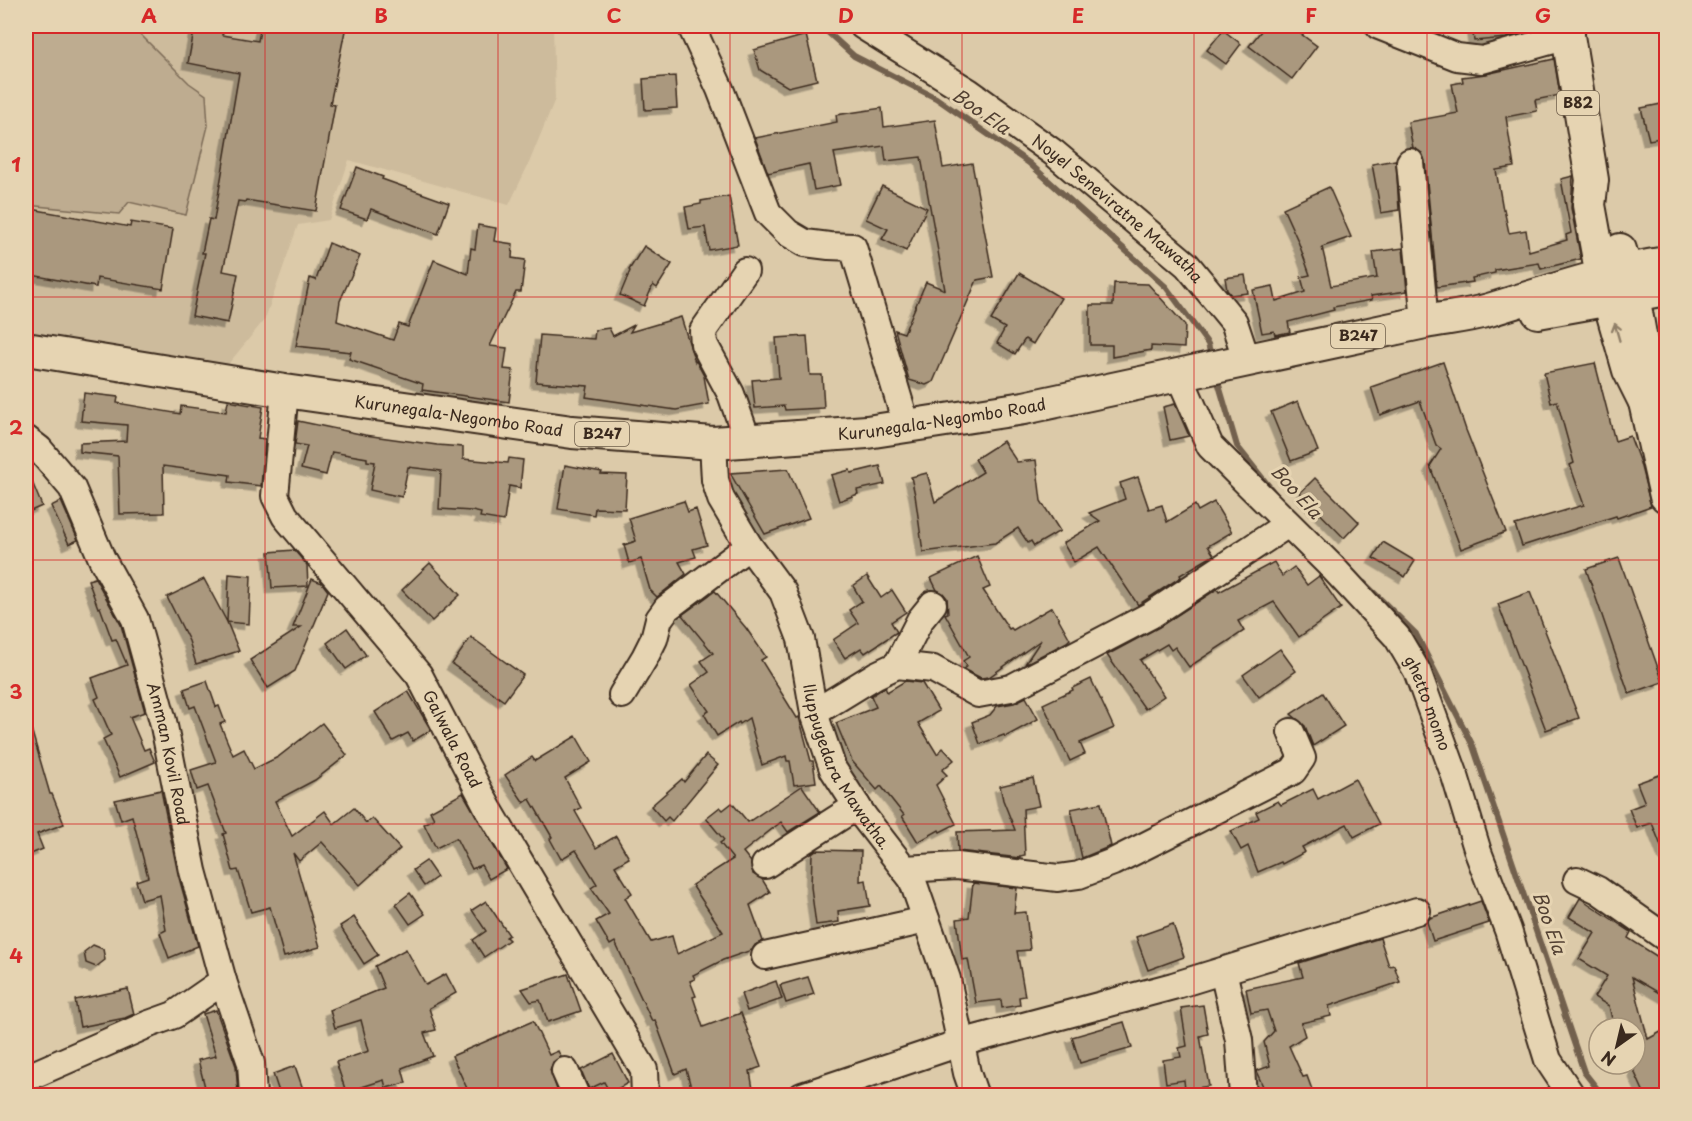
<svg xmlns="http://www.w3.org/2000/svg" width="1692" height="1121" font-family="'Playpen Sans',sans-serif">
<defs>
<filter id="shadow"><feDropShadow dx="-5.5" dy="5.5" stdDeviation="0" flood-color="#0004"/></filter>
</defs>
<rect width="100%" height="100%" fill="#dccaa9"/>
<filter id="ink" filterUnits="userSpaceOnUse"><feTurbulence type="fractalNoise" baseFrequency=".0167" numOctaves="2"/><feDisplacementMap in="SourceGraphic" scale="12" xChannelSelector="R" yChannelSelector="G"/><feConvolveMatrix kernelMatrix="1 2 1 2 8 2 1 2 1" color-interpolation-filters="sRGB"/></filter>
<g filter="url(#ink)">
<path fill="#cdbb9c" d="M26,26H553L555,99L529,163L509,205L349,160L329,220L298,225L265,319L216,379L26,349Z"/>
<path fill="#beac90" stroke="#7c6b57" stroke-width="1.5" d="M26,26H109L137,31L189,83L206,95L208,126L186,215L129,202L119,214L26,205Z"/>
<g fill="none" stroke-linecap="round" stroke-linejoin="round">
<g stroke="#72604d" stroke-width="6">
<path d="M821,26L854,56L936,98L1029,163L1166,287L1208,344L1212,359"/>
<path d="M1216,375L1237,446L1276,495"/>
<path d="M1364,583L1416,634L1473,746L1584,1072L1603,1096"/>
</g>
</g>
<g fill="#aa987e" stroke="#3b2a1e" stroke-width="1.5" filter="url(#shadow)">
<path d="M195,26H224L222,35L258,41L261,26H346L330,104L335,105L316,211L246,200L245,202L238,201L223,271L238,274L228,323L192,316L205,253H202L209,219L214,220L239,73L188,63Z"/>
<path d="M1265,26H1290L1317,46L1292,79L1249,46Z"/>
<path d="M1472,26H1520V34L1506,38L1474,41Z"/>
<path d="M1223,30L1241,44L1226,64L1207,50Z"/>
<path d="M806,35L817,80L788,87L760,70L754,50Z"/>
<path d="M1554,59L1560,95L1535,100L1537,111L1506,117L1514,167L1496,170L1503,210L1504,209L1509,233L1526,230L1529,251L1567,240L1566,235L1571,233L1561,179L1573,176L1571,208L1581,259L1541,269L1539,263L1495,270V273L1472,278L1473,282L1437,287L1425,161L1422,153L1413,148L1408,122L1458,113L1452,84L1463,82L1462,77L1486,74Z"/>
<path d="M675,76L677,108L645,110L643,79Z"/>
<path d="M1666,103V137L1649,140L1641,108Z"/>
<path d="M882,108L884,127L935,120L943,168L972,163L993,277L977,280L933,382L926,385L909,380L895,330L904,333L926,282L945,290L921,157L886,161L884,146L834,153L841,185L814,190L809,164L768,173L755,138L837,122L836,115Z"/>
<path d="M1396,160L1399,210L1381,213L1372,164Z"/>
<path d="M357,167L383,177L382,179L449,203L438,234L371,209L367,219L341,210Z"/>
<path d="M882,186L927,208L906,251L882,239L888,229L866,219Z"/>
<path d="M1329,187L1351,237L1322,247L1331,286L1377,278L1373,252L1403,248L1407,291L1371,296L1372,300L1333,307L1334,310L1288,322L1290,332L1275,335L1274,331L1262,333L1253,290L1273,286L1276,301L1305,292L1301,277L1310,275L1298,241L1283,208Z"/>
<path d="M729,196L738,245L709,250L705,227L689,229L685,207L701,204V201Z"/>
<path d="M26,208L130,227L131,222L173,229L163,289L97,278L96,287L26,274Z"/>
<path d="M478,225L496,228L494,241L513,244L512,258L525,260L521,292H516L490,346L507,348L504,369L513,370L509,402L422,390L423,384L349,359L351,352L296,346L310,278L316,280L329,243L360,256L340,301L337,321L393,340L399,324L408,327L434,260L468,274L471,248L475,249Z"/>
<path d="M644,246L672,264L657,288L653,285L644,306L620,295L630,271L629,270Z"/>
<path d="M1019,273L1061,298L1033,344L1025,339L1015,354L997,343L1005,328L991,320Z"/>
<path d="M1245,275L1248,293L1231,295L1227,290L1225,278Z"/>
<path d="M1114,283L1148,284L1185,325L1184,348L1151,346V350L1112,357V345H1090V305H1113Z"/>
<path d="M681,317L695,362L696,361L704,376L709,404L676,410L586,397L588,386L536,382L540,335L594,339L595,330L609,328L613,336L634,325L630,332Z"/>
<path d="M807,336L810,375H822L824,408L785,410L784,406L755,408L752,380L779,378L776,338Z"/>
<path d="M1443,362L1466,430L1506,532L1461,549L1430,466L1441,449L1436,445L1420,401L1380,415L1371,387Z"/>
<path d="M1595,363L1615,441L1630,436L1640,463L1651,506L1617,518L1616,516L1522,546L1515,525L1584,505L1570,465L1574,463L1557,401L1551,403L1544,373Z"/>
<path d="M84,393L118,397L117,403L180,414L181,406L226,412L228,401L263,407L258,438L265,439L261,486L229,482L230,475L163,466L164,513L120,514L118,456L80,452V443L126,441L127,425L81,421Z"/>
<path d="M1298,401L1318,451L1291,461L1271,412Z"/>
<path d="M1175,404L1189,436L1170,440L1163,407Z"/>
<path d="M298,421L365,435L437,445L463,447V459L508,463L509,458L523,460L520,488L509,486L504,521L480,517L481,513L472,511L439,509L441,471L408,467L402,497L370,490L375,462L367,461V458L332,452L326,475L301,469L307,446L295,444Z"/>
<path d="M1003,441L1017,462L1036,460L1041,501L1060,531L1034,546L1031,541L1028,543L1018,528L995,543L923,552L915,495L911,477L927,473L935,502L983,472L975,459Z"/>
<path d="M565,465L602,472L601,474L627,475L625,509L595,508L594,515L558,509Z"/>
<path d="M880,466L885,484L857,490L858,494L839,501L831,475L850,470L851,473Z"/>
<path d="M26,467L42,506L26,513Z"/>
<path d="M788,469L809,518L765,534L730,473Z"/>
<path d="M1138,477L1149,509L1162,505L1167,522L1195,505L1198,511L1214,502L1232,532L1208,546L1214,555L1180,575L1181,577L1138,605L1099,547L1074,562L1063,543L1100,521L1089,513L1125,499L1120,483Z"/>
<path d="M1315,478L1359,522L1344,538L1300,493Z"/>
<path d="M61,501L78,540L69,544L51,506Z"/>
<path d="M684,501L688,512L696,509L707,545L693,549L696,557L679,562L686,574L657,597L650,590L641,559L629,563L624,545L636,541L629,518Z"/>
<path d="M1383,542L1415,561L1405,577L1373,558Z"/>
<path d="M294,550L307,565L308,586L272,588L269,552Z"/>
<path d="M977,556L990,587L983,590L1009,629L1011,628L1013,630L1052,607L1070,639L1067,642L1025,664L1041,640L989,677L981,678L963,669L967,666L963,661L969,657L945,614L948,613L947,598L943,593L937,590L931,578Z"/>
<path d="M1619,558L1663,682L1629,694L1586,569Z"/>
<path d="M1274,562L1282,576L1294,567L1307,585L1319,576L1341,608L1299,637L1274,602L1238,621L1244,631L1189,667L1175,647L1171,650L1167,644L1140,660L1164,696L1145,709L1107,655L1159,627L1217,589L1219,592Z"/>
<path d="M430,563L460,595L432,621L402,590Z"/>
<path d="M229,574L251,576L249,624L227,622L239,651L196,664L189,641L167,597L204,579L227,622Z"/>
<path d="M867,576L881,598L892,590L906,612L891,622L897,632L865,653L861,648L845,658L833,640L858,623L849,610L862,601L853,586Z"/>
<path d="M95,578L121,625L145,712L130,717L144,750L149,748L155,762L120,777L103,739L111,735L95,699L99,697L92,678L127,665L116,639L112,640L100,607L98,608L88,580Z"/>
<path d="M312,579L322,583L328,591L295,671L268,688L250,660L301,627H293Z"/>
<path d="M715,591L746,628L766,657L761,660L797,718L799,717L811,761H813L816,782L794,785L790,761H787L786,756L762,765L749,718L740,724L739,722L717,736L704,714L709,711L691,685L709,672L701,661L713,653L682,615Z"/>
<path d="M1530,592L1579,718L1546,730L1498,604Z"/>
<path d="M347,628L366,655L346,669L327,643Z"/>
<path d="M471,637L523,675L504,701L452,664Z"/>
<path d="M1280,649L1296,671L1259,697L1243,675Z"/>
<path d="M1091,679L1114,728L1080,743L1085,754L1070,761L1043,704L1073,690L1072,688Z"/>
<path d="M207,681L216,707L219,706L225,722L220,724L233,755L244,749L254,769L278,757L322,723L347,755L315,780L275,801L292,836L325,811L334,824L354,808L366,823L372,818L400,849L360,885L322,842L299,861L293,853L320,947L284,957L270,907L251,912L238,870L233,871L223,834L226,833L208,786L197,790L191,770L216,762L195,706L190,708L184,689Z"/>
<path d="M905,681L922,683L939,711L918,723L937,754L943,748L954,760L942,770L947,775L936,785L956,824L940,832L939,830L918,842L902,816L904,815L881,786L877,790L852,761L836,723L876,707L871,696L885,687L887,692Z"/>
<path d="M408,691L431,730L413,741L408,733L393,741L375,712Z"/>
<path d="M1323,693L1344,726L1313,746L1305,726L1291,714Z"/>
<path d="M1026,697L1038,719L1005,737L1004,735L980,744L972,722L990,715L997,706L1014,703Z"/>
<path d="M26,725H30L50,794H52L64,824L37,834L43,849L26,856Z"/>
<path d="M576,736L591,762L565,778L581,808L575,811L596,848L616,836L629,858L615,866L632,893L625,898L651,942L672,936L677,954L723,932L692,885L733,859L720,843L724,840L706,818L720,807L723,810L732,803L748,822L802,786L820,812L788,832L781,822L743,852L751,862L753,874L762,879L770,892L750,905L763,941L755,945L752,950L723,960L693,975L695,979L690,981L696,996L693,997L703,1027L741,1013L761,1067L750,1071L754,1095H708L706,1091L693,1095L686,1069L675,1074L655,1020L652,1021L615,942L610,945L596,921L609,914L591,888L597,884L576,850L561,859L550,839L552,837L530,799L524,803L505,775L532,757L535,761Z"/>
<path d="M706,755L718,765L672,821L668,817L664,821L651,806L682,779L684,782Z"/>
<path d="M1662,774L1666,784L1665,856L1652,823L1637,828L1629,809L1645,803L1637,783Z"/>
<path d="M1033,778L1039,806L1023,809L1025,855L1020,856V858L958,851L957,832L1015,830L1003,800L1000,786Z"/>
<path d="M1355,779L1379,824L1354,837L1347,824L1302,847L1305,852L1282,864L1281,862L1258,872L1248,846L1241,850L1231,831L1259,818L1256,812L1278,801L1281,805L1313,789L1318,799Z"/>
<path d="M161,790L178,874L198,946L169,958L160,933L166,930L160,895L142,900L136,881L148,877L132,816L121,820L115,800Z"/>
<path d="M463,793L507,869L489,879L481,865L472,869L456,838L436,848L424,824L434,819L430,811Z"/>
<path d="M1101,803L1111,846L1082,858L1071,809Z"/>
<path d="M816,850L861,851L860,881L866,880L870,906L838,911L839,922L816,925L811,887L812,853Z"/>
<path d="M426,861L437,877L424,886L413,870Z"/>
<path d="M973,883L1017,888L1014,913L1026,912L1030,950L1017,951L1025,996L1019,997L1020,1005L1002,1008L1001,1000L976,1003L968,959L962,960L957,919L969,917Z"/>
<path d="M410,893L425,914L410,924L396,904Z"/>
<path d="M1580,898L1631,932L1628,938L1666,962V997L1632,977L1648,1039L1666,1029V1095H1645L1635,1073V1028H1614L1609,1006L1594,997L1607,976L1579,959L1595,933L1569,917Z"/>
<path d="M486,901L509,935L506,937L509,940L484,957L473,940L486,931L472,910Z"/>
<path d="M1481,901L1489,923L1433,941L1427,922L1430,918Z"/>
<path d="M354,917L378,955L364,964L340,926Z"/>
<path d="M1173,924L1184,957L1148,970L1136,937Z"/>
<path d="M1380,938L1389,966L1394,965L1400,982L1329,1006L1331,1016L1301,1023L1305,1036L1289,1046L1303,1077L1307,1076L1314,1095H1267L1256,1071L1270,1066L1264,1042L1274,1031L1267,1010L1251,1013L1246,989L1303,977L1299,963Z"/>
<path d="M93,945L103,949L105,960L96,967L86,963L84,952Z"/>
<path d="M406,949L426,985L446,974L456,993L429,1008L436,1030L424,1033L433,1056L402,1068L406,1083L386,1088L384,1080L346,1092L336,1062L369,1051L361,1020L335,1028L330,1010L384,988L375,966Z"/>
<path d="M568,974L581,1011L548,1022L540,1000L531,1002L522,989Z"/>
<path d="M808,977L814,994L786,1003L780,985Z"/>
<path d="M776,981L782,999L747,1011L741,994Z"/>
<path d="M128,989L134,1014L125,1018L80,1027L75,1000Z"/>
<path d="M1203,1005L1208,1034L1200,1036L1209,1086L1185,1090L1184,1080L1166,1083L1163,1060L1181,1057L1179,1048L1187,1046L1181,1008Z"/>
<path d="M216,1010L236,1066L238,1095H207L198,1060L216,1056L203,1014Z"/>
<path d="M533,1021L549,1055L558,1051L561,1057L553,1062L550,1070L559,1095H470L452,1056Z"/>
<path d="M1124,1022L1132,1048L1080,1063L1072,1037Z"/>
<path d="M613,1054L628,1083L610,1093L604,1082L589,1089L581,1070Z"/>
<path d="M295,1066L305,1095H280L273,1074Z"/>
</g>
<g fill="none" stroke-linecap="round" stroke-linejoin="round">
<defs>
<g id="minor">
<path d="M691,26L720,89L768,213L788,233L805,243L829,246L853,247L907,427"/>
<path id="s1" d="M863,26L969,92L1054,153L1187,265L1234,322L1247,361"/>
<path d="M1379,26L1457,57L1482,60L1568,36"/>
<path d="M1410,162L1425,322"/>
<path d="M745,271L703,331L704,344L731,394L748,442"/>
<path id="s2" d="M1179,375L1210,446L1333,568L1397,637L1417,671L1455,776L1478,852L1508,930L1548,1060L1572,1096"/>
<path id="s3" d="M285,391L275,496L285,516L419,675L488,808L644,1070L645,1096"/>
<path id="s4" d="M26,439L39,449L72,488L102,559L135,619L163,721L193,871L223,981L251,1063L253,1096"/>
<path id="s5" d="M713,443L715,480L721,499L749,546L783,592L801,639L814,713L833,769L864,817L912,879L947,979L967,1073L975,1096"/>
<path d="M897,665L920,620L933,604"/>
<path d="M622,695L645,657L654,639L659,619L667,608L749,546"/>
<path d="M814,713L876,675L897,665L933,669L978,694L1011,688L1151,615L1288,524"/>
<path d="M765,865L857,806"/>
<path d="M904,869L957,866L1058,878L1079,875L1113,862L1293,771L1302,758L1291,732"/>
<path d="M1577,880L1598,890L1666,938"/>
<path d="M765,956L926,920"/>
<path d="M1223,971L1239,1040L1243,1096"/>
<path d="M565,1071L576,1096"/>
<path d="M26,1078L149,1024L174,1015L223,981"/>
<path d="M802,1096L960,1043L1173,986L1417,911"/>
</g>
<g id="major">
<path d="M1568,26V36L1592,180L1589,205L1602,276L1629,370L1645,402"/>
<path d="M1620,250L1633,295L1643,352L1645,402L1666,496"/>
<path d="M1538,312L1666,289"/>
<path id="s6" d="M26,349L285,391L572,432L713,443L867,432L1024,408L1425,322C1446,318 1468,316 1489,310C1548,292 1605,272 1666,263"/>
</g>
</defs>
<use href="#minor" stroke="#3b2a1e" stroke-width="30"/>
<use href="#major" stroke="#3b2a1e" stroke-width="36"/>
<use href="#minor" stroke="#e6d4b2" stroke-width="26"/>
<use href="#major" stroke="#e6d4b2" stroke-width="32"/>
</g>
<defs><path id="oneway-shaft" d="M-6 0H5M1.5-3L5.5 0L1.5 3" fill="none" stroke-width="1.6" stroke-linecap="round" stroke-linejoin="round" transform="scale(1.5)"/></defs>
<use stroke="#907f68" href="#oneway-shaft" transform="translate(1617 332) rotate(-106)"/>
</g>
<path fill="none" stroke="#d62828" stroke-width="1.5" stroke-opacity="0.55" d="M265,26V1096M498,26V1096M730,26V1096M962,26V1096M1194,26V1096M1427,26V1096M26,297H1666M26,560H1666M26,824H1666"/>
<g text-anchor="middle" stroke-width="6" stroke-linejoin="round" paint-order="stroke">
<g fill="#e6d4b2" stroke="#6e5d4a" stroke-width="1.5">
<rect x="1557" y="91" width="42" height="24" rx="4.5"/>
<rect x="1331" y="324" width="54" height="24" rx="4.5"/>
<rect x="575" y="422" width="54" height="24" rx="4.5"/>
</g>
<g font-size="15" font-weight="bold" fill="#3b2a1e">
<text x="1578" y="108">B82</text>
<text x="1358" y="341">B247</text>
<text x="602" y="439">B247</text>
</g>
<g font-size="16" fill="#3b2a1e" stroke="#e6d4b2">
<text dy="6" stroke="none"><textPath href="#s1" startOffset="314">Noyel Seneviratne Mawatha</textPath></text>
<text dy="6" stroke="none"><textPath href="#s6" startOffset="438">Kurunegala-Negombo Road</textPath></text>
<text dy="6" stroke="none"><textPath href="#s6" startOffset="924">Kurunegala-Negombo Road</textPath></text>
<text dy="6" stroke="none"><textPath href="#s2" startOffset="418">ghetto momo</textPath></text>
<text dy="6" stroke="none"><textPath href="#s3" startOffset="408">Galwala Road</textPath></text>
<text dy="6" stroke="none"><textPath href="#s4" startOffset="352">Amman Kovil Road</textPath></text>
<text dy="6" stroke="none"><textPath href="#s5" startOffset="357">Iluppugedara Mawatha.</textPath></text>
</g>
<g font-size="18" font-style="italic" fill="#524032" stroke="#e6d4b2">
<text transform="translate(981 112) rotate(35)" y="6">Boo Ela</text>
<text transform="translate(1296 492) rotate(48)" y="6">Boo Ela</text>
<text transform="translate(1549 923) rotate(71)" y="6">Boo Ela</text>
</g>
</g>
<rect width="1692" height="1121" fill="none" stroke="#e6d4b2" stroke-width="66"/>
<g transform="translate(1617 1046) rotate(214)"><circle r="28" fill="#e6d4b2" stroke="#a29077" stroke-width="1.5"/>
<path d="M0-4.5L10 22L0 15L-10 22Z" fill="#3b2a1e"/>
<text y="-9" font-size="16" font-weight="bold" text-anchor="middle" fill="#3b2a1e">N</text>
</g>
<rect x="33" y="33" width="1626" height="1055" fill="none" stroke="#d62828" stroke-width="2"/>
<g font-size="20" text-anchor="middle" font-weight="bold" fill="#d62828">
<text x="149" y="23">A</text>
<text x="381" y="23">B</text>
<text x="614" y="23">C</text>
<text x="846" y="23">D</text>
<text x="1078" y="23">E</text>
<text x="1311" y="23">F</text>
<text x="1543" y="23">G</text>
<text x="16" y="172">1</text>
<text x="16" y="435">2</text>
<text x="16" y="699">3</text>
<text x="16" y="963">4</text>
</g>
</svg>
